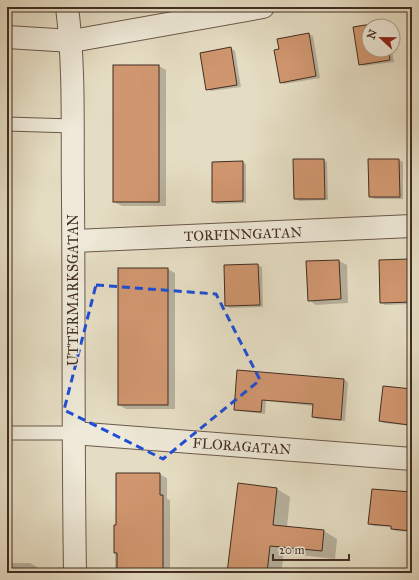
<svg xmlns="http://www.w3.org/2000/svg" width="419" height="580" font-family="'IM FELL Great Primer',serif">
<rect width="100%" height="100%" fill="#e5ddc3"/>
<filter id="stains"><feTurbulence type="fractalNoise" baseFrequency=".005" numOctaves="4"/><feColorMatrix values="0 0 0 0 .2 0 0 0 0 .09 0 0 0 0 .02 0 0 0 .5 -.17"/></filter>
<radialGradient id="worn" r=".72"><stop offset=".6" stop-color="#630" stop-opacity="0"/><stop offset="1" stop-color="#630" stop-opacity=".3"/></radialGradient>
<g fill="#0003">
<path d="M384,23L388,26H369V50H392L394,62L364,66L360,64L354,27Z"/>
<path d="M309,34L313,36L320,78L284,84L281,82Z"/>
<path d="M231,48L235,51L241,87L211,91L207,89Z"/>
<path d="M159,66L166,70V206H122L114,202Z"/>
<path d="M324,160L327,162L328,200L299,201L295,198Z"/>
<path d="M369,160H399L403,162V199H374L370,197Z"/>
<path d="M242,162L246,164V203L217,204L213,201Z"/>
<path d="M7,166L8,167L7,336Z"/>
<path d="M412,260V304L385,305L381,302L380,261Z"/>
<path d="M339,261L347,265L348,303L316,305L309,300Z"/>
<path d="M258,265L262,267L263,307L230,308L226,306Z"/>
<path d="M168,269L175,273V409H126L119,405Z"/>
<path d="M238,372L344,380L348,382L345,421L317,419L313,417L314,406L266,401L265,414L239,411L235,409Z"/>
<path d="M384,387L412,390V426L384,423L380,421Z"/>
<path d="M159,474L167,478V499L170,500V573H115V526H117Z"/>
<path d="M7,477L10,478L7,509Z"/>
<path d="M277,489L290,497L287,527L324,531L337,539L335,559L284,553L281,573H228Z"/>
<path d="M412,493V532L396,531L392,529V527L373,526L369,523Z"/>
<path d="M7,563H30L37,567V573H7Z"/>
</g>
<g fill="#d0966f" stroke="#422d23">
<path d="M384,22L385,26H369V50H389L390,60L359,65L353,27Z"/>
<path d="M309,33L316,76L280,83L274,50L279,49L277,39Z"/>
<path d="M231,47L237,85L206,90L200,53Z"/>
<rect x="113" y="65" width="46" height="137"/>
<path d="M293,159H324L325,199H294Z"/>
<path d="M368,159H399L400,197H369Z"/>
<path d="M243,161V201L212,202V162Z"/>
<path d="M410,259L412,302L380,303L379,260Z"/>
<path d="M339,260L341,299L308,301L306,261Z"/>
<path d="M258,264L260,305L225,306L224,265Z"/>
<rect x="118" y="268" width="50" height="137"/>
<path d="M237,370L344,379L341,420L312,417L313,404L262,400L261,412L234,410Z"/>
<path d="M383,386L412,389L409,425L379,421Z"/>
<path d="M116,473H160V495H163V573H117V553H114V525H116Z"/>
<path d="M238,483L277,488L273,525L324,530L322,551L270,546L267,573H227Z"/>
<path d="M372,489L412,492V531L391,529V526L368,524Z"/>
</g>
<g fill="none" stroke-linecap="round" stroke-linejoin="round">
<defs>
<g id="lane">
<path d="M7,124L72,126"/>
<path d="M7,433H73"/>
</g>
<g id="street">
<path d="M67,7C75,70 72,134 73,198C74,323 73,448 75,573"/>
<path d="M7,37L72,41L263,7"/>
<path d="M74,241L412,226"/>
<path d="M73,433L412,459"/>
</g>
</defs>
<use href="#lane" stroke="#6b594b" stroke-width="15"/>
<use href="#street" stroke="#6b594b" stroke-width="24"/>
<use href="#lane" stroke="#eee9d8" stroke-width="13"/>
<use href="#street" stroke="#eee9d8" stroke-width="22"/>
</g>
<path fill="none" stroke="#1d4ed8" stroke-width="3" stroke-dasharray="8 5" stroke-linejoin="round" d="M96,285L216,294L260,380L163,459L64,410Z"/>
<g text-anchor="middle" stroke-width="3" stroke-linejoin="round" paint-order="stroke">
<g font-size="14" fill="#422d23" stroke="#eee9d8">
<text transform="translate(243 234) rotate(-2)" y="5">TORFINNGATAN</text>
<text transform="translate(73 290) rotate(-90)" y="5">UTTERMARKSGATAN</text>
<text transform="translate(242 446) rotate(4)" y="5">FLORAGATAN</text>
</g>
</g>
<rect width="419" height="580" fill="none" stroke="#e5ddc3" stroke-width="24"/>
<rect x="8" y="8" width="403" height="564" fill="none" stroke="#422d23" stroke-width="2"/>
<rect x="12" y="12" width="395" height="556" fill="none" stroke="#422d23"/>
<g transform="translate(381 38) rotate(292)"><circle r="19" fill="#eee9d8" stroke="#a99e90"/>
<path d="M0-3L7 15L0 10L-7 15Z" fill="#8f2418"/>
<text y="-6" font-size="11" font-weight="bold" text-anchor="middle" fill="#422d23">N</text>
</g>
<path d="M273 554v6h76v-6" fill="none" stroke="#422d23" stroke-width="2"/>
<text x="279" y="554" font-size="12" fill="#422d23" stroke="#eee9d8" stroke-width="3" paint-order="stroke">20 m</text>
<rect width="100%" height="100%" filter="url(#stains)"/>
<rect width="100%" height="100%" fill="url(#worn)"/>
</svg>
